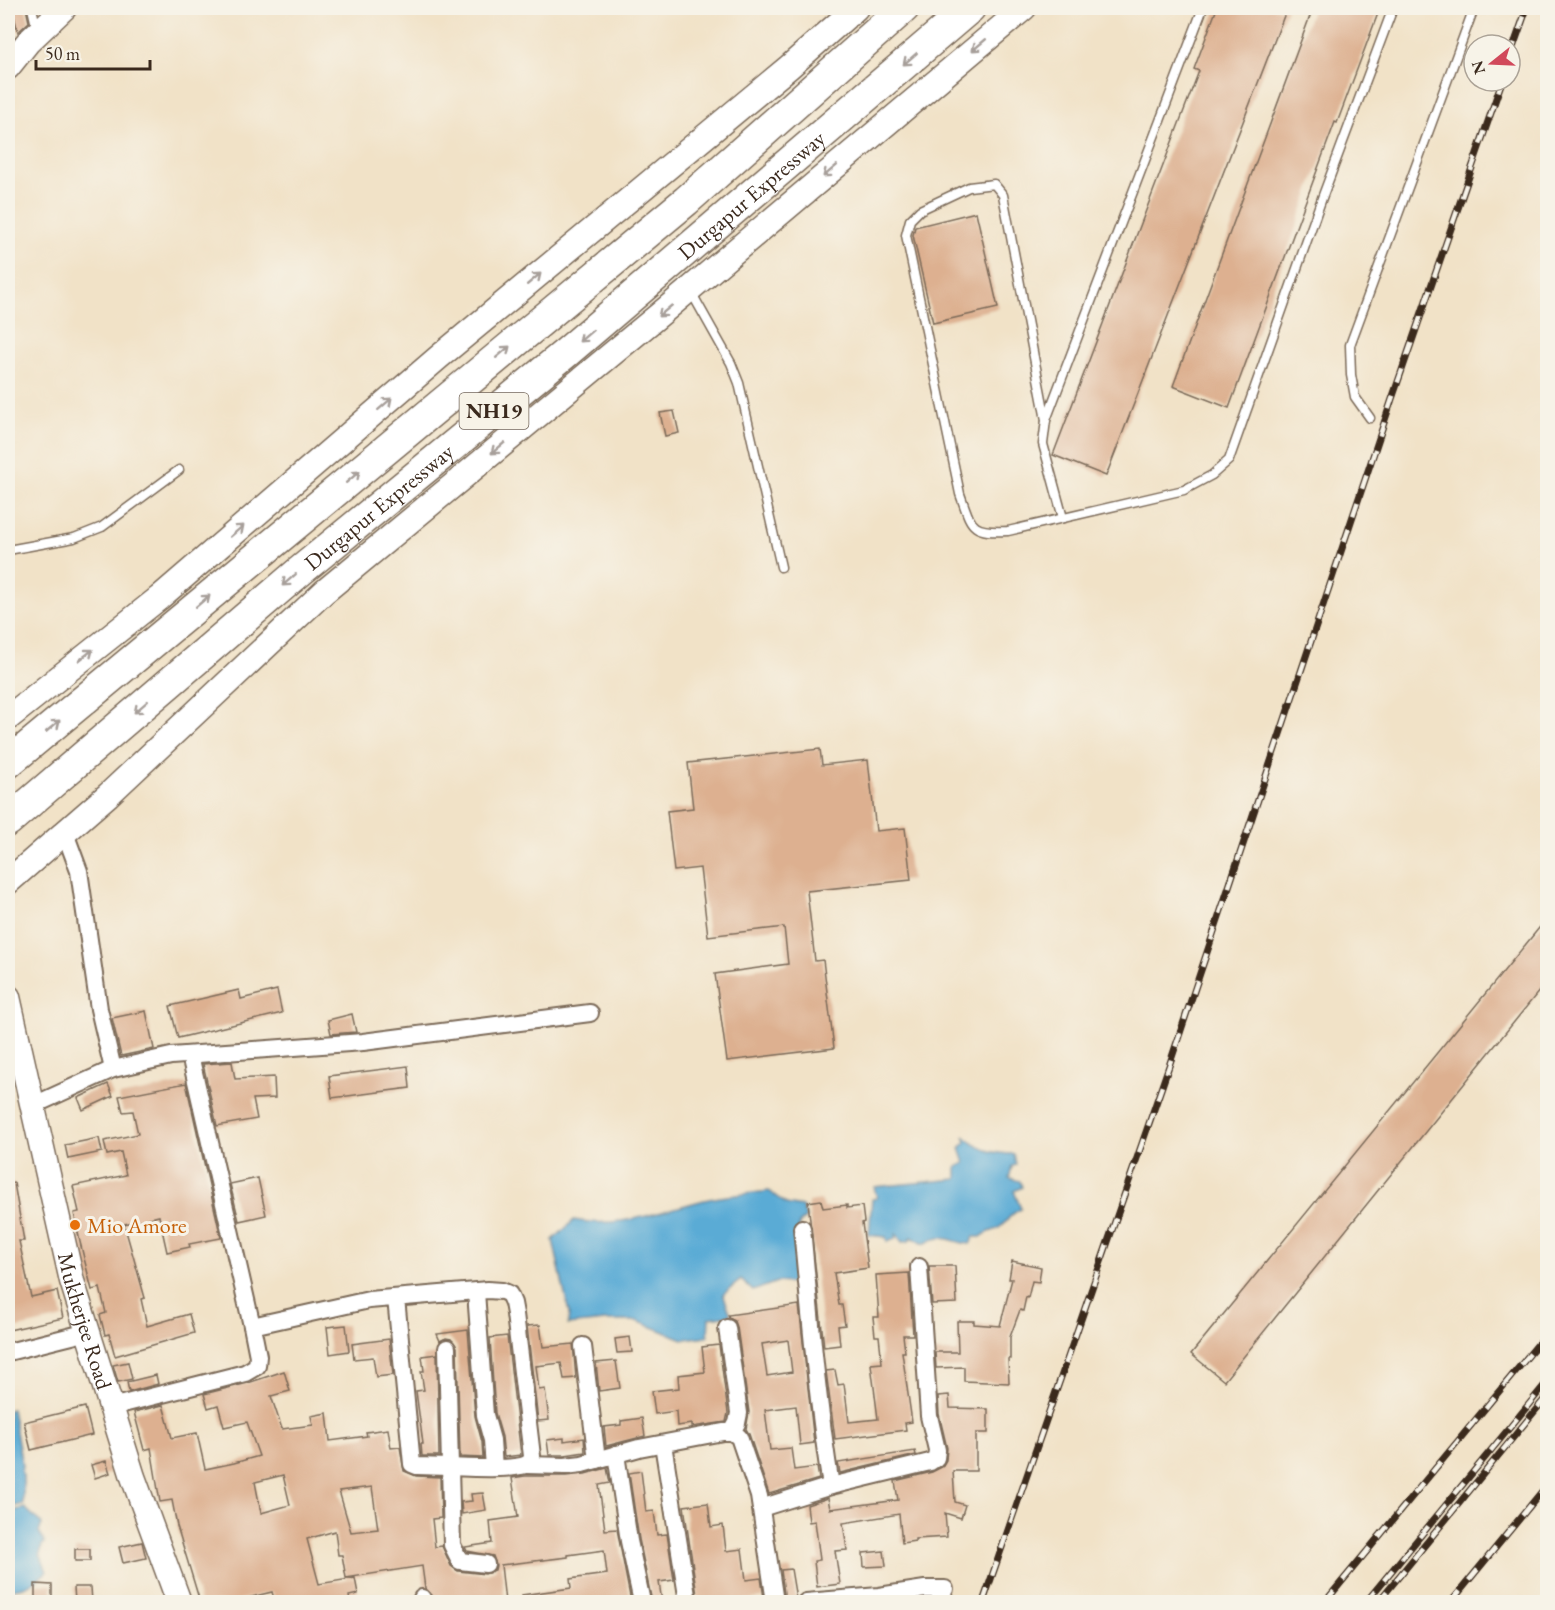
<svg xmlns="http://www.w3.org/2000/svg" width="1555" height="1610" font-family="'EB Garamond',serif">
<rect width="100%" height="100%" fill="#f7f3e8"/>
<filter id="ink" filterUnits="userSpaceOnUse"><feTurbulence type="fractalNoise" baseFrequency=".0167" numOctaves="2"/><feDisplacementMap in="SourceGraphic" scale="12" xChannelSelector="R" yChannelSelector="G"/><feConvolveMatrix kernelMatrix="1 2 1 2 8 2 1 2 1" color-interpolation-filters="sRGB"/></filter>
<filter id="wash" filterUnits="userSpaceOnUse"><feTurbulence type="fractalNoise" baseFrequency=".008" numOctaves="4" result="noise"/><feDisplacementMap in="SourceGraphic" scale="24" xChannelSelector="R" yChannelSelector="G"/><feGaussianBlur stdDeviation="1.35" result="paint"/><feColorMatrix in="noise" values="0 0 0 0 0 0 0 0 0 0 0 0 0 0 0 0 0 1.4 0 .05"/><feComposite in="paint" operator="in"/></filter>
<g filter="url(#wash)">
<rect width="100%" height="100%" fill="#f1e2c7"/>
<g fill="#5aabd5" stroke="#4a6a7a" stroke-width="1.5">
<path d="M964,1136C979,1150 994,1154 1014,1154L1016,1165L1012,1166L1009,1178L1020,1181L1022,1187L1014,1191L1021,1209C1009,1214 1008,1221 999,1228C993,1232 987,1231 981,1237H974L970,1244C951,1243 944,1231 924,1244L912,1237L909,1241L902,1242L896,1234L895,1239L887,1242L886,1237L869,1235L872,1199L877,1198L874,1187L957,1179V1167L965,1163L960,1148L966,1142Z"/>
<path d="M769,1191L786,1204L802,1207L806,1217L799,1224L806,1284L777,1282L753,1291L741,1280L723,1294L731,1315L709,1318L708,1336L683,1339L637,1321H605L568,1325L569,1313L553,1240L574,1220C621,1230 664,1209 709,1199C729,1195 749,1194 769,1191Z"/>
<path d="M12,1409L22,1465L21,1473L23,1474V1504L8,1508V1410Z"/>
<path d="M25,1508L42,1524L39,1532L45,1543L42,1545L40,1554L47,1572C40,1577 34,1583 26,1586C18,1589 16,1587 8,1591V1512Z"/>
</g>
<g id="blocks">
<g fill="#ddb090" fill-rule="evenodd">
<path d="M12,8H26L29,22L18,32Z"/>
<path d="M1217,8H1287L1106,476L1053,455L1199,71L1194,69Z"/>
<path d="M1313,8H1380L1337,123L1335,122L1229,408L1173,386Z"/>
<path d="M976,212L998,308L933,323L913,235L915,227Z"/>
<path d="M674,411L679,433L665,436L660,413Z"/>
<path d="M820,749L822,765L868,760L876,831L905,828L911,880L807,891L815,961L823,960L834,1048L727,1061L715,974L788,964L784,927L708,936L700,868L674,871L667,811L693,808L688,763Z"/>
<path d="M1548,917V980L1224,1381L1191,1354Z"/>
<path d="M239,990L241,999L277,990L282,1013L178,1038L170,1006Z"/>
<path d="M146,1011L154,1049L121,1056L112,1018Z"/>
<path d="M352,1014L356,1032L331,1034L328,1020Z"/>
<path d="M232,1062L235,1079L274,1077L275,1098L253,1099L257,1119L217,1126L203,1064Z"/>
<path d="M408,1066L410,1088L332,1098L329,1076Z"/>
<path d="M186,1083L221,1238L189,1244L190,1247L167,1252L159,1216L124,1224L145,1298L141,1299L147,1326L189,1314L194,1333L115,1356L109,1334L105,1335L100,1315L106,1313L100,1288L92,1290L80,1242L74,1213L79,1212L73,1186L126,1175L121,1152L107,1155L104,1141L138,1134L133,1111L123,1112L119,1096Z"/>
<path d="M108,1084L113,1096L83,1110L78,1098Z"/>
<path d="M99,1138L102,1152L68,1159L65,1145Z"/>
<path d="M258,1178L266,1215L239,1221L230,1184Z"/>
<path d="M14,1183L24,1241H19L31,1297L57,1291L63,1318L9,1330L8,1184Z"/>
<path d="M821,1200L823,1208L847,1205V1208L862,1206L864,1222L862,1223L868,1268L834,1273L839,1305H842L845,1325L838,1326L840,1345L824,1347L808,1202Z"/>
<path d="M1012,1261L1041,1267L1039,1282L1032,1281L1028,1298L1026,1297L1023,1311L1020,1310L1010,1337V1359H1008L1009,1383L964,1381V1367L936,1368L935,1352H958L957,1321H974V1324L1000,1326L1012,1279H1009Z"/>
<path d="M929,1266H955L957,1303L932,1304Z"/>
<path d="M909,1273L913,1335H903L905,1352H902L912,1422L905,1423L906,1430L835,1439L826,1371L835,1370L838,1385L844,1384L849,1422L878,1419L871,1364L882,1363L879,1336H875L873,1317H879L876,1275Z"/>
<path d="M799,1305L814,1443L800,1445L796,1406L765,1410L770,1450L791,1448L794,1470L817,1467L819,1479L769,1494L749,1434L746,1429L749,1412L737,1327L735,1321L729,1318L728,1315ZM788,1340L792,1372L767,1376L762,1344Z"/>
<path d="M346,1325L349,1351L330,1354L327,1327Z"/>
<path d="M540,1325L543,1347L573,1344L576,1378L564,1379L561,1363L536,1366L539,1390L545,1389L549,1420L538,1421L527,1326Z"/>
<path d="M468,1330L475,1416L482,1442L483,1458L460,1457L457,1347L451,1339L446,1338L440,1341L437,1334Z"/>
<path d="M507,1336L521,1455L504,1457L502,1437L495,1413L490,1338Z"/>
<path d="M630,1337L632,1352L617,1353L615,1339Z"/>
<path d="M389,1339L393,1375L376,1377L373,1357L354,1359L352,1344Z"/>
<path d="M719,1345L728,1413L726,1422L692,1427V1424L677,1426L676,1411L655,1414L652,1391L679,1388L678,1375L705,1372L702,1347Z"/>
<path d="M437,1354L439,1456H422L421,1444H423L416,1391L424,1390L421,1371H424L422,1356Z"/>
<path d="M616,1361L620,1388L599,1391L596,1363Z"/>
<path d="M128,1362L132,1379L118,1382L113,1365Z"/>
<path d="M284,1371L290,1391L271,1396L282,1429L313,1425L311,1416L327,1413L330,1441L367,1436L366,1432L388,1429L391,1448L400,1447L404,1471L416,1476L440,1477L441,1518L432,1519L435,1547L442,1546L451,1566L458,1571L485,1574L495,1570L496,1565L493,1556L467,1551L465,1547L492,1543L490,1521L518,1517L512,1478L525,1476H566L585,1474L607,1468L610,1483L599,1485L605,1530L617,1529L631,1602H523L522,1595L571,1588L570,1579L607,1574L604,1550L568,1555V1557L501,1565L505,1602H432V1595L425,1588L422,1566L346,1578L342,1555H338L335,1531L307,1539L319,1584L355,1578L358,1594L349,1596L350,1602H275L272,1592L231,1602H200L177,1526L172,1500L160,1502L151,1448L144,1450L134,1412L163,1405L172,1438L197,1433L205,1469L234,1463L259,1456L247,1422L224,1427L218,1405L208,1408L204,1394L248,1383ZM283,1475L290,1505L261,1513L255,1482ZM372,1487L378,1529L351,1532L339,1491Z"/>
<path d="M156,1375L158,1384L129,1392L127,1382Z"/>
<path d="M949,1395L950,1408L988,1409V1433H976V1471H953L955,1502L965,1505L961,1518L945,1513L947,1537L915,1539V1541L902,1543L899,1514L843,1523L847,1550L835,1551L840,1584L817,1587L814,1561L820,1560L815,1521L809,1522L807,1505L828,1498L830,1509L898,1500L895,1481L932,1472L942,1467L946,1460L947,1448L939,1414L938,1396Z"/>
<path d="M85,1407L92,1435L31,1450L24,1422Z"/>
<path d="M642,1418L645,1436L606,1446L604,1427L621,1425V1421Z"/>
<path d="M564,1438V1441L584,1438L585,1452L565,1455H549L547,1440Z"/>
<path d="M915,1451L916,1455L840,1473L838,1463Z"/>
<path d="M106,1461L110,1473L95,1478L91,1465Z"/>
<path d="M641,1471L646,1512L654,1511L657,1535L667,1534L674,1580L659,1582L662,1602H652L639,1539L629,1473Z"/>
<path d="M483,1493L486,1510L462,1514L461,1502L472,1501L471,1494Z"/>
<path d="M708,1503L711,1527L723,1525L726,1551L742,1549L746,1580L761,1578L764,1598L727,1602H698L684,1506Z"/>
<path d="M142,1542L146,1558L123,1563L119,1547Z"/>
<rect x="75" y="1549" width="15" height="12"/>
<path d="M884,1551L886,1566L864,1567L863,1553Z"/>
<path d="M791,1569L796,1599L785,1601L781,1570Z"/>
<path d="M35,1584L52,1585V1600L35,1599Z"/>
<path d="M74,1587H91L92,1602H75Z"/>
</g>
</g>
</g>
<g filter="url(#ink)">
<use href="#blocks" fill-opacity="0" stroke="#7b6a59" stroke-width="1.5"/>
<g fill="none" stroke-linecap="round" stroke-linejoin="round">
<defs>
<g id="lane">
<path d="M32,8L37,30"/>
<path d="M690,290L731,363L739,383L781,567"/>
<path d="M1370,418L1355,397L1351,375L1350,345L1474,8"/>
<path d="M1046,420L1003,195L994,184L969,187L920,210L910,220L906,235L960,494C972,527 970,533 1008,531L1184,490L1212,475L1229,460L1322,198L1393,8"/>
<path d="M1063,518L1043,444L1046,420L1203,8"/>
<path d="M8,550L74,538L102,527L179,470"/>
</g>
<g id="street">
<path d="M65,833L79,871L99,1009L113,1069"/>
<path d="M32,1106L113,1069L171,1056L363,1042L590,1013"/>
<path d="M802,1228C810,1314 817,1400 831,1486"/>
<path d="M476,1292L485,1415L492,1440L494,1468"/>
<path d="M252,1326L369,1300L488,1290L502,1291L509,1294L513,1303L515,1314L532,1456C531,1460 531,1461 527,1464C513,1472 438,1466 417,1466L412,1464L396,1298"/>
<path d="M727,1328L739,1413L737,1423L732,1432"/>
<path d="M583,1346L597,1460"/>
<path d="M447,1348L452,1545L460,1561L486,1564"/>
<path d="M8,1352L88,1332"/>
<path d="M111,1407L245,1373L257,1366L258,1356L252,1326L190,1055"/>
<path d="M663,1444L688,1602"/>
<path d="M616,1454L629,1541L642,1602"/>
<path d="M526,1465L565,1466L582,1464L639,1448L723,1432H732L739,1437L759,1496L775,1602"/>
<path d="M761,1508L831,1486L930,1462L936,1458L937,1450L929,1416L919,1267"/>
<path d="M421,1602L422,1598"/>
<path d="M806,1602L879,1596L925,1589H945"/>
</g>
<g id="secondary">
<path d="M8,67L28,42L64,8"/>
<path d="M8,718L159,598L439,357L789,67L856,8"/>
<path d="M8,882L108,795L324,592L659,315L1024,8"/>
<path id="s1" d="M8,997L72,1281L133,1477L179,1602"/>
</g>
<g id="highway">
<path d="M8,763L686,201L904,8"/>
<path id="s2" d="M8,821L299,572L567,352L970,8"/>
</g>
</defs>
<use href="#lane" stroke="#7b6a59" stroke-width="11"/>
<use href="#street" stroke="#7b6a59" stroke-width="20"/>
<use href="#secondary" stroke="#7b6a59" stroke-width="27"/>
<use href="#highway" stroke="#7b6a59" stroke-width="33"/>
<use href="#lane" stroke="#fff" stroke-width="8"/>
<use href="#street" stroke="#fff" stroke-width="16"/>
<use href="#secondary" stroke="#fff" stroke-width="24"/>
<use href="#highway" stroke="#fff" stroke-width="30"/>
<defs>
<g id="rail">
<path d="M1510,56L1527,8"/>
<path d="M983,1602L1170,1063L1392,399L1502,81"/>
<path d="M1325,1602L1548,1332"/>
<path d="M1366,1602L1548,1381"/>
<path d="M1378,1602L1548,1395"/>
<path d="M1451,1602L1548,1484"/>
</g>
</defs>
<use href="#rail" stroke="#3b2a1e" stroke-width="7"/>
<use href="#rail" stroke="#f7f3e8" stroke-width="4.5" stroke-dasharray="14" stroke-linecap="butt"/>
</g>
<defs><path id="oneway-shaft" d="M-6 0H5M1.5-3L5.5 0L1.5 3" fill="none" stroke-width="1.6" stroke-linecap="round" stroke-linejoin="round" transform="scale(1.5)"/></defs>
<g stroke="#a79f9a">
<use href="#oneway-shaft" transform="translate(979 45) rotate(140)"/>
<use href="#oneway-shaft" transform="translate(910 59) rotate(139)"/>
<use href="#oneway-shaft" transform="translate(830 171) rotate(140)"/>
<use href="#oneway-shaft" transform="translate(534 279) rotate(-40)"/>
<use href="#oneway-shaft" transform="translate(665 311) rotate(140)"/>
<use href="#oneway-shaft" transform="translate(586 336) rotate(139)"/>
<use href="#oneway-shaft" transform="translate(503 352) rotate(-40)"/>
<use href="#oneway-shaft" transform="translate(385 404) rotate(-41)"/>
<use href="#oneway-shaft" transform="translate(498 448) rotate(140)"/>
<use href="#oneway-shaft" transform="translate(353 477) rotate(-40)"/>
<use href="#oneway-shaft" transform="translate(237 531) rotate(-41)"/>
<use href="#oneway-shaft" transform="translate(289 580) rotate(139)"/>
<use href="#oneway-shaft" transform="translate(203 601) rotate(-40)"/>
<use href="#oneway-shaft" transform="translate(86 655) rotate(-38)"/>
<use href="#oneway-shaft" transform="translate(141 707) rotate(139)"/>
<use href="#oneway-shaft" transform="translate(53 726) rotate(-40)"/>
</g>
</g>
<circle fill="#e8710a" stroke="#f7f3e8" stroke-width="2" cx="75" cy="1225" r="6"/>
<g text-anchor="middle" stroke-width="6" stroke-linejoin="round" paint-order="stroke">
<rect fill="#f7f3e8" stroke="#73665b" stroke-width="1.5" x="459.5" y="393" width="69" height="36" rx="4.5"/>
<g font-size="21" font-weight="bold" fill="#3b2a1e">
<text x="494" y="418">NH19</text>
</g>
<g font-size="22" fill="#3b2a1e" stroke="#f7f3e8">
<text dy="8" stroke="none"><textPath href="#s2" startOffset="972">Durgapur Expressway</textPath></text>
<text dy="8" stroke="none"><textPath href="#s2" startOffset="486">Durgapur Expressway</textPath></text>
<text dy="8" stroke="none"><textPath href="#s1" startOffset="333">Mukherjee Road</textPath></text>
</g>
<g font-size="22" fill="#c56008" stroke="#f7f3e8" text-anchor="start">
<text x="87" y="1233">Mio Amore</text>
</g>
</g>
<rect width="1555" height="1610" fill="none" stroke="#f7f3e8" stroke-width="30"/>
<g transform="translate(1492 63) rotate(252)"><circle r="28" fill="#f7f3e8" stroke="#aca397" stroke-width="1.5"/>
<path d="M0-4.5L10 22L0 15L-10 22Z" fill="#d1495b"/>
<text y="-9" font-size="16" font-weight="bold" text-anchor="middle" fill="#3b2a1e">N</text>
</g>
<path d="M36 60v9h114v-9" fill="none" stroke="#3b2a1e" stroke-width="3"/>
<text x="45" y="60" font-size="18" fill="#3b2a1e" stroke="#f7f3e8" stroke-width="4.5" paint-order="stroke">50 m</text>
</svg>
